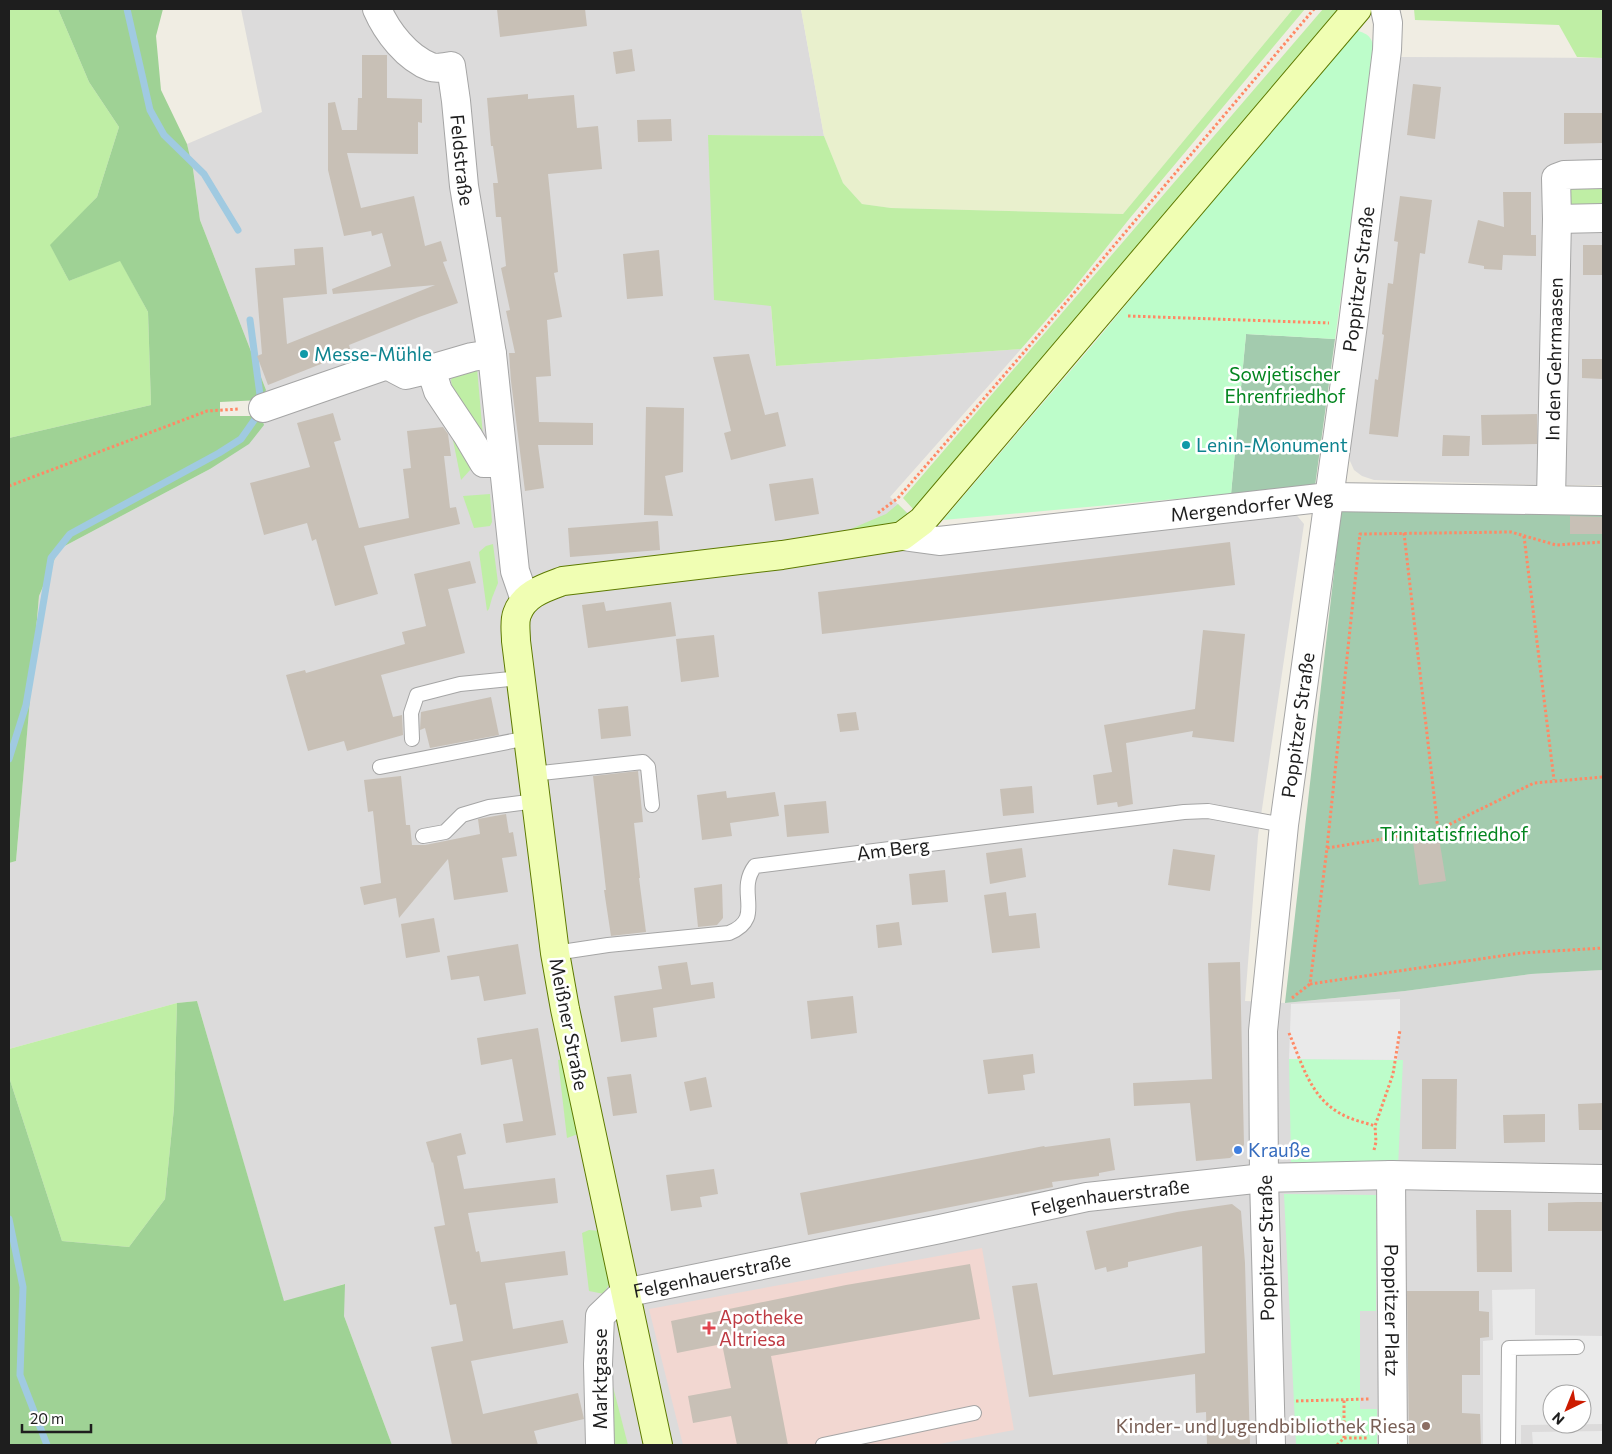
<svg xmlns="http://www.w3.org/2000/svg" width="1612" height="1454" font-family="Commissioner,sans-serif">
<rect width="100%" height="100%" fill="#f0ede3"/>
<g fill="#dcdbdb" fill-rule="evenodd">
<path d="M241,9H801L824,136L708,135L771,306L776,366L1021,349L890,497L946,548L1294,512L1304,524L1258,836L1245,1001L1286,1003L1405,991L1531,974L1603,970V1445H392L344,1316V1284L284,1302L197,1001L177,1003L9,1049V863L16,861L39,596L59,549L210,469L261,416L266,390L200,220L193,169L187,144L262,112ZM1552,1394H1582V1424H1552Z"/>
<path d="M1401,57L1603,58V166L1548,165L1543,485L1374,480L1362,476L1354,470L1350,461L1349,450Z"/>
<path d="M1572,227H1603V485H1563L1564,238Z"/>
</g>
<path fill="#f2d7d1" d="M982,1248L1014,1430L934,1445H683L649,1309Z"/>
<path fill="#e9f0cd" d="M801,9H1293L1123,214L891,208L862,204L843,183L824,136Z"/>
<g fill="#bfeea5">
<path d="M9,9H58L89,82L119,127L97,197L51,246L69,281L120,260L148,312L151,405L9,438Z"/>
<path d="M1293,9H1305L1130,218L1070,293L1021,349L776,366L771,306L714,300L708,135L824,136L843,183L862,204L891,208L1123,214Z"/>
<path d="M1323,9H1343L914,510L903,498Z"/>
<path d="M1414,9H1603V58L1577,57L1559,25L1415,20Z"/>
<path d="M1569,181H1603V209L1566,205Z"/>
<path d="M477,368L483,436L475,435L452,387L451,380L453,374Z"/>
<path d="M449,420L471,464V469L461,480Z"/>
<path d="M490,494L492,522L490,526L474,528L463,496Z"/>
<path d="M898,504L909,515C891,528 867,528 846,531L886,514Z"/>
<path d="M493,544L498,583L492,598L489,609L487,611L479,552L486,546Z"/>
<path d="M177,1003L174,1108L165,1199L129,1247L62,1241L9,1077V1049Z"/>
<path d="M564,1059L578,1134L567,1138L558,1060Z"/>
<path d="M589,1230L600,1231L611,1280L604,1294L589,1291L582,1233Z"/>
<path d="M611,1379L627,1441L628,1445H612Z"/>
</g>
<g fill="#9fd295">
<path d="M58,9H163L156,36L161,90L187,144L193,169L200,220L266,390L263,400L220,402V416H261L264,425L249,444L210,469L59,549L39,596L16,861L9,863V438L151,405L148,312L120,261L69,281L50,245L97,197L119,127L89,82Z"/>
<path d="M197,1001L284,1301L345,1284L344,1316L392,1445H9V1077L62,1241L129,1247L165,1199L174,1108L177,1003Z"/>
</g>
<g fill="#a3cbae">
<path d="M1246,334L1335,339L1315,486L1231,494Z"/>
<path d="M1341,511L1603,515V970L1531,974L1405,991L1285,1003Z"/>
</g>
<g fill="#bdfdca">
<path d="M1358,31C1372,35 1372,40 1375,53L1335,339L1246,334L1231,494L943,520L1096,341L1351,32Z"/>
<path d="M1289,1059L1403,1060L1398,1167L1291,1162Z"/>
<path d="M1284,1194L1376,1195V1311H1360V1409H1377V1445H1296Z"/>
</g>
<g fill="#eaeaea" fill-rule="evenodd">
<path d="M1400,999V1030L1397,1060L1289,1059L1291,1004Z"/>
<path d="M1535,1289V1335L1603,1336V1424L1521,1425V1445H1483V1341L1493,1340L1492,1290ZM1552,1394H1582V1424H1552Z"/>
<path d="M1603,1431V1445H1533L1532,1432Z"/>
</g>
<g fill="none" stroke-linecap="round" stroke-linejoin="round">
<g stroke="#a0cae1" stroke-width="7">
<path d="M127,9L150,110L164,135L204,174L238,230"/>
<path d="M250,320L260,395"/>
<path d="M9,759L26,705L51,558L70,534L219,453L241,439L255,419"/>
<path d="M9,1219L23,1287L20,1375L47,1445"/>
</g>
</g>
<g fill="#c8c0b6">
<path d="M497,9H585L587,26L500,37Z"/>
<path d="M632,49L635,71L616,74L613,52Z"/>
<path d="M362,55H387V98L422,99V123L418,122V154L347,153L361,208L414,196L425,246L441,241L447,261L443,262L458,303L419,317L349,345L351,352L268,385L257,356L262,354L255,268L295,265L294,249L323,247L327,294L283,298L287,344L435,285L333,294L332,289L391,266L382,233L372,236L371,231L344,236L328,170V103L335,102L342,130H357L358,98H362Z"/>
<path d="M1413,84L1441,87L1435,139L1407,135Z"/>
<path d="M528,94V99L574,95L577,128L598,126L602,169L548,174L558,272L554,273L562,317L547,320L551,376L536,377L539,422L593,423V445H538L544,488L525,491L511,381L509,353H515L506,311L510,310L501,268L506,266L501,217H496L493,183H498L493,146H491L487,98Z"/>
<path d="M1564,113H1603V143L1564,144Z"/>
<path d="M671,119L672,141L638,142L637,120Z"/>
<path d="M1503,192H1531V235H1536V256L1503,255L1502,270L1484,269V266L1468,263L1478,220L1504,227Z"/>
<path d="M1400,196L1432,200L1425,254L1420,253L1398,437L1369,434L1375,379L1378,380L1384,335L1382,334L1388,283L1393,284L1398,242L1394,241Z"/>
<rect x="1583" y="245" width="20" height="30"/>
<path d="M659,250L663,296L627,299L623,254Z"/>
<path d="M749,354L765,415L778,412L786,446L731,460L724,433L731,431L713,357Z"/>
<path d="M1582,359H1603V379L1582,378Z"/>
<path d="M646,407L684,408L683,472L665,476L673,516L644,515Z"/>
<path d="M333,413L341,440L334,442L359,528L409,518L403,469L411,468L407,431L443,427L448,434L451,456H444L450,508L456,507L460,524L364,546L378,594L335,606L316,539L312,541L307,523L264,535L250,483L310,467L297,423Z"/>
<path d="M1537,414V444L1482,445L1481,415Z"/>
<path d="M1443,435L1470,436L1469,456H1442Z"/>
<path d="M813,478L819,514L775,521L769,484Z"/>
<path d="M1570,516L1603,517V534H1570Z"/>
<path d="M658,521L660,550L570,557L568,528Z"/>
<path d="M1230,542L1235,585L822,634L818,592Z"/>
<path d="M470,561L476,583L448,589L465,653L381,675L393,717L402,715L403,735L347,751L344,741L308,751L286,675L305,670L306,673L405,644L402,632L426,626L414,574Z"/>
<path d="M604,602L606,611L671,602L676,636L588,648L582,605Z"/>
<path d="M1203,630L1245,634L1234,742L1192,737L1193,731L1126,743L1133,804L1118,807L1117,802L1097,805L1093,775L1112,772L1104,725L1195,709Z"/>
<path d="M714,635L719,677L681,682L676,639Z"/>
<path d="M491,697L499,735L430,748L425,728L420,730L421,712Z"/>
<path d="M628,706L631,736L601,739L598,709Z"/>
<path d="M856,712L859,730L840,732L837,714Z"/>
<path d="M638,771L643,822L634,823L640,878H639L646,932L611,936L604,890H606L593,776Z"/>
<path d="M401,776L406,825H410L412,845H425L480,834L478,819L506,814L509,833L513,832L517,856L502,858L508,892L454,900L448,859L399,918L396,898L364,905L360,887L381,883L373,811L368,812L364,780Z"/>
<path d="M1032,786L1034,813L1003,816L1000,789Z"/>
<path d="M726,791L727,798L775,792L779,816L730,823L732,836L702,840L697,795Z"/>
<path d="M826,801L829,833L787,837L784,805Z"/>
<path d="M1439,838L1446,881L1419,885L1413,842Z"/>
<path d="M1022,848L1026,877L990,884L986,853Z"/>
<path d="M1173,849L1215,855L1210,891L1168,885Z"/>
<path d="M945,870L948,902L912,905L909,874Z"/>
<path d="M722,884L723,918L717,925L698,927L694,888Z"/>
<path d="M1006,892L1009,916L1036,913L1040,948L992,953L984,895Z"/>
<path d="M434,918L440,952L406,958L401,924Z"/>
<path d="M899,922L902,945L878,948L876,925Z"/>
<path d="M518,944L526,994L484,1001L479,976L451,980L447,956Z"/>
<path d="M687,962L691,985L713,982L715,998L653,1008L657,1037L621,1042L614,996L662,989L658,966Z"/>
<path d="M1240,962L1244,1145L1230,1158L1196,1161L1190,1103L1134,1106L1133,1083L1212,1079L1208,963Z"/>
<path d="M853,996L857,1033L811,1039L807,1001Z"/>
<path d="M538,1028L556,1135L506,1143L503,1124L523,1121L512,1059L481,1065L477,1038Z"/>
<path d="M1033,1054L1035,1073L1023,1075L1025,1090L988,1094L983,1060Z"/>
<path d="M631,1074L637,1113L613,1116L607,1077Z"/>
<path d="M706,1077L712,1107L690,1111L684,1082Z"/>
<path d="M1422,1079H1457L1456,1149H1422Z"/>
<path d="M1603,1103V1130H1579L1578,1104Z"/>
<path d="M1545,1114V1142L1504,1143L1503,1115Z"/>
<path d="M461,1133L466,1154L457,1156L464,1189L555,1178L558,1203L468,1213L476,1252L479,1251L481,1262L565,1251L568,1275L505,1283L513,1329L563,1320L568,1343L471,1361L483,1414L578,1393L584,1419L534,1431L538,1445H452L431,1347L463,1341L456,1304L450,1305L434,1227L445,1225L433,1162L432,1163L426,1142Z"/>
<path d="M1110,1138L1115,1170L1099,1173V1176L1052,1182L1053,1187L808,1235L800,1193L1044,1146L1045,1147Z"/>
<path d="M714,1169L718,1194L700,1197L702,1207L671,1211L666,1175Z"/>
<path d="M1577,1202H1603V1231H1548V1203Z"/>
<path d="M1232,1204L1241,1211L1245,1263L1250,1445H1207L1206,1412L1196,1413L1195,1374L1029,1397L1012,1286L1037,1283L1053,1375L1205,1353L1202,1246L1128,1262V1267L1107,1272L1106,1267L1095,1270L1086,1231L1177,1212Z"/>
<path d="M1476,1210H1511L1512,1272H1477Z"/>
<path d="M970,1264L980,1319L771,1356L788,1445H737L731,1416L693,1423L688,1396L731,1388L722,1344L677,1353L671,1321L846,1285Z"/>
<path d="M1407,1291H1479V1311L1489,1312V1337L1480,1338V1375H1462V1413L1480,1414L1481,1445H1409Z"/>
</g>
<g fill="none" stroke-linecap="round" stroke-linejoin="round">
<defs>
<g id="service">
<path d="M412,739L411,713L417,695L460,684L520,678"/>
<path d="M380,767L528,738"/>
<path d="M532,774L643,762L648,767L652,805"/>
<path d="M423,836L445,832L462,815L489,807L536,801"/>
<path d="M555,953L608,945L729,933C766,918 735,892 755,866L1184,812L1208,811L1284,825"/>
<path d="M823,1445L974,1413"/>
<path d="M1508,1445L1509,1348L1577,1347"/>
</g>
<g id="minor">
<path id="s1" d="M377,9C387,32 407,58 431,67C437,69 445,67 451,66L456,101L464,186L492,354L515,571L525,600"/>
<path d="M1557,219L1603,218"/>
<path d="M431,369L472,357L492,354"/>
<path d="M263,408L387,365L406,375L431,369L438,391L468,436L484,463H502"/>
<path id="s2" d="M1551,499L1557,219L1556,178L1564,175L1603,174"/>
<path id="s3" d="M902,536L939,541L1329,497L1603,501"/>
<path id="s4" d="M1391,1175L1393,1445"/>
<path id="s5" d="M600,1445L598,1364L600,1316L624,1293L940,1229L1087,1197L1264,1178L1391,1175L1603,1179"/>
<path id="s6" d="M1271,1445L1264,1178L1263,1031L1284,825L1353,324L1387,50L1388,23L1385,9"/>
</g>
<path id="secondary" d="M658,1445L565,1009L555,953L516,641C516,633 514,622 517,614C524,594 544,588 563,581L782,555L902,536L922,521L1357,9"/>
</defs>
<use href="#service" stroke="#a5a5a5" stroke-width="16"/>
<use href="#minor" stroke="#a5a5a5" stroke-width="30"/>
<use href="#secondary" stroke="#5d7a00" stroke-width="30"/>
<g stroke="#ff8965" stroke-width="3" stroke-dasharray="2.5 2.5" stroke-linecap="butt">
<path d="M1128,316L1329,323"/>
<path d="M9,486L207,411L239,409"/>
<path d="M878,513L898,498L1025,351L1314,9"/>
<path d="M1404,533L1438,830"/>
<path d="M1524,536L1554,780"/>
<path d="M1327,848L1360,534L1511,532L1556,545L1603,542"/>
<path d="M1310,984L1521,953L1603,948"/>
<path d="M1292,998L1310,984L1327,848L1438,830L1534,783L1603,777"/>
<path d="M1289,1033C1301,1061 1310,1096 1338,1112C1348,1119 1363,1122 1375,1126"/>
<path d="M1374,1150L1376,1142L1375,1126L1393,1074L1400,1030"/>
<path d="M1296,1401L1369,1399"/>
<path d="M1344,1438V1400"/>
<path d="M1337,1445L1344,1438H1369"/>
</g>
<use href="#service" stroke="#fff" stroke-width="14"/>
<use href="#minor" stroke="#fff" stroke-width="28"/>
<use href="#secondary" stroke="#f0feb3" stroke-width="28"/>
</g>
<g fill="#0f9aa8" stroke="#fff" stroke-width="2">
<circle cx="304" cy="354" r="5"/>
<circle cx="1186" cy="445" r="5"/>
</g>
<circle fill="#3f7fe0" stroke="#fff" stroke-width="2" cx="1238" cy="1150" r="5"/>
<path fill="#e0444e" stroke="#fff" stroke-width="2" d="M706.5 1320.5h5v5h5v5h-5v5h-5v-5h-5v-5h5z"/>
<circle fill="#8d6e63" stroke="#fff" stroke-width="2" cx="1426" cy="1426" r="5"/>
<g text-anchor="middle" stroke-width="5" stroke-linejoin="round" paint-order="stroke">
<g font-size="19" fill="#1e1e1e" stroke="#fff">
<text dy="7" stroke="none"><textPath href="#s1" startOffset="196">Feldstraße</textPath></text>
<text dy="7" stroke="none"><textPath href="#s6" startOffset="1172">Poppitzer Straße</textPath></text>
<text dy="7" stroke="none"><textPath href="#s2" startOffset="140">In den Gehrmaasen</textPath></text>
<text dy="7" stroke="none"><textPath href="#s3" startOffset="352">Mergendorfer Weg</textPath></text>
<text dy="7" stroke="none"><textPath href="#s6" startOffset="722">Poppitzer Straße</textPath></text>
<text transform="translate(893 849) rotate(-7)" y="7">Am Berg</text>
<text transform="translate(569 1024) rotate(79)" y="7">Meißner Straße</text>
<text dy="7" stroke="none"><textPath href="#s5" startOffset="658">Felgenhauerstraße</textPath></text>
<text transform="translate(1266 1248) rotate(-91)" y="7">Poppitzer Straße</text>
<text dy="7" stroke="none"><textPath href="#s5" startOffset="252">Felgenhauerstraße</textPath></text>
<text dy="7" stroke="none"><textPath href="#s4" startOffset="135">Poppitzer Platz</textPath></text>
<text transform="translate(600 1379) rotate(-90)" y="7">Marktgasse</text>
</g>
<g font-size="19" fill="#0d838f" stroke="#fff" text-anchor="start">
<text x="314" y="361">Messe-Mühle</text>
<text x="1196" y="452">Lenin-Monument</text>
</g>
<g font-size="19" fill="#03851f" stroke="#fff">
<text x="1285" y="381">Sowjetischer<tspan x="1285" dy="22">Ehrenfriedhof</tspan></text>
<text x="1454" y="841">Trinitatisfriedhof</text>
</g>
<g font-size="19" fill="#366cbe" stroke="#fff" text-anchor="start">
<text x="1248" y="1157">Krauße</text>
</g>
<g font-size="19" fill="#be3a42" stroke="#fff" text-anchor="start">
<text x="719" y="1324">Apotheke<tspan x="719" dy="22">Altriesa</tspan></text>
</g>
<g font-size="19" fill="#785e54" stroke="#fff" text-anchor="end">
<text x="1416" y="1433">Kinder- und Jugendbibliothek Riesa</text>
</g>
</g>
<rect width="1612" height="1454" fill="none" stroke="#1e1e1e" stroke-width="20"/>
<g transform="translate(1567 1409) rotate(223)"><circle r="24" fill="#ffffff" stroke="#a5a5a5"/>
<path d="M0-4L9 19L0 12L-9 19Z" fill="#cc1b00"/>
<text y="-8" font-size="14" font-weight="bold" text-anchor="middle" fill="#1e1e1e">N</text>
</g>
<path d="M22 1424v8h69v-8" fill="none" stroke="#1e1e1e" stroke-width="2.5"/>
<text x="30" y="1424" font-size="15" fill="#1e1e1e" stroke="#ffffff" stroke-width="4" paint-order="stroke">20 m</text>
</svg>
